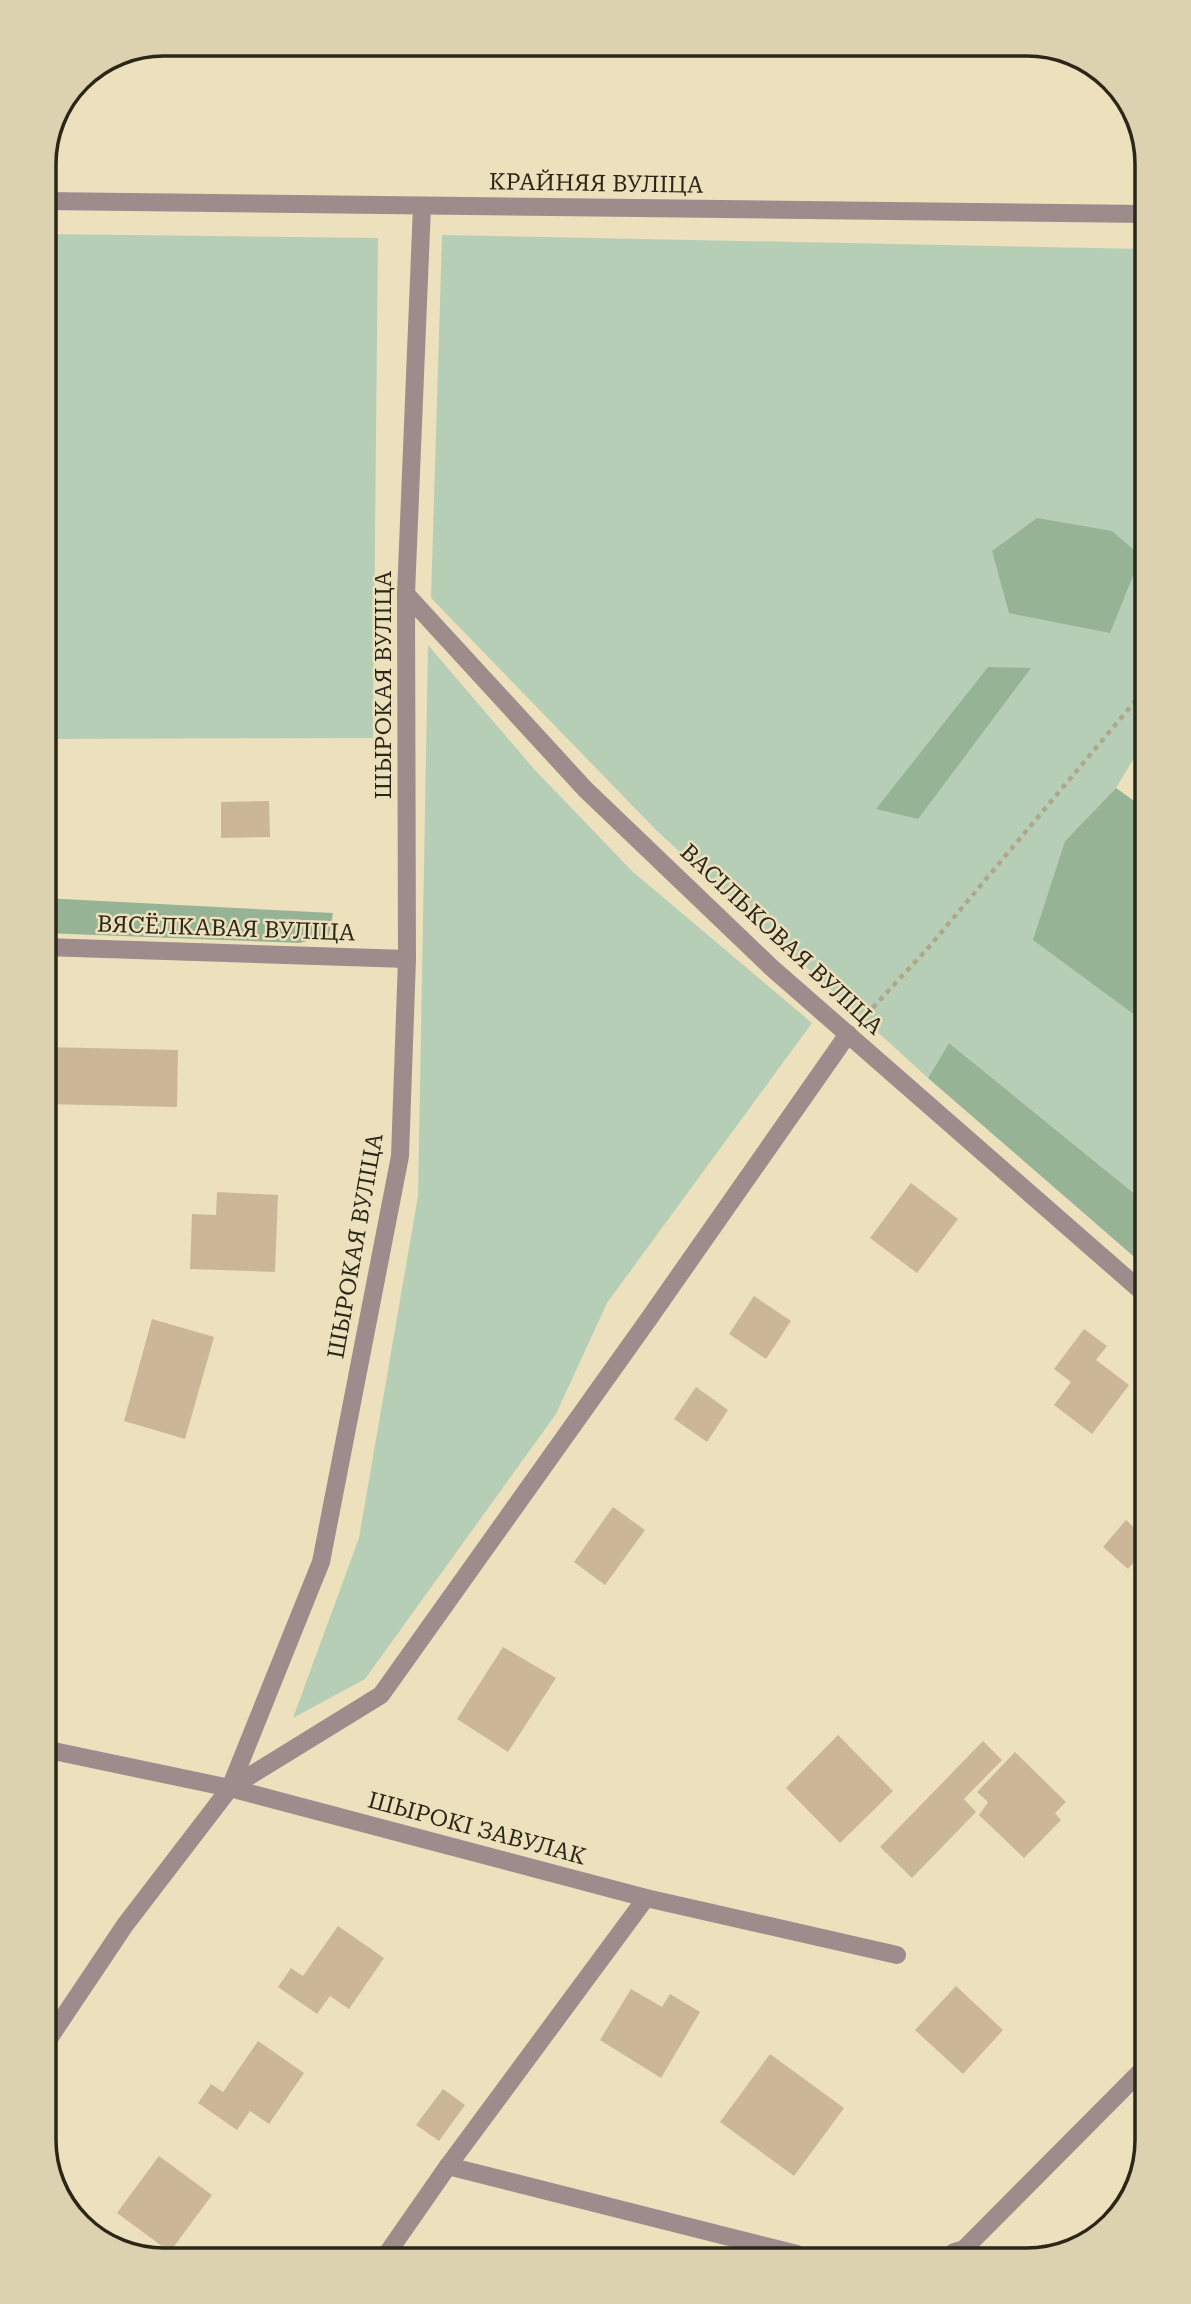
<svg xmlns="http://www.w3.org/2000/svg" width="1191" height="2304" font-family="'Roboto Serif',serif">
<rect width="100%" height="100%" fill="#ede1bd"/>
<g fill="#b6ceb5">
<path d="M44,234L378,238L373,738L44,739Z"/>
<path d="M442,235L1147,249V737L1116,788L1065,841L1034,940L1147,1024V1204L949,1043L928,1078L657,831L431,598Z"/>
<path d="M428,645L534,769L632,871L812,1023L607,1303L556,1414L365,1679L293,1718L359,1538L418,1196Z"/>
</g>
<g fill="#96b395">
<path d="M1037,518L1112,531L1141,556L1110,633L1009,613L992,551Z"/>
<path d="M988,667L1031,668L918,819L876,809Z"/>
<path d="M1116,788L1147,810V1024L1033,940L1065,841Z"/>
<path d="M44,898L333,913L329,936L299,943L44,933Z"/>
<path d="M949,1043L1147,1204V1268L928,1078Z"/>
</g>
<g fill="#cbb797">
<path d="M269,801L270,837L221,838V802Z"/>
<path d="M44,1047L178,1050L177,1107L44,1104Z"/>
<path d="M911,1183L958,1219L917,1273L870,1238Z"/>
<path d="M217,1192L278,1195L275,1272L190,1269L192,1214L216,1215Z"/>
<path d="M754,1296L791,1321L766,1359L729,1334Z"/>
<path d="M152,1319L214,1337L185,1439L124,1421Z"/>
<path d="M1084,1329L1107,1346L1096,1360L1129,1385L1092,1434L1054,1405L1071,1382L1054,1369Z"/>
<path d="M696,1387L728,1410L707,1442L674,1419Z"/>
<path d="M613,1507L645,1530L605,1585L574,1562Z"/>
<path d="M1126,1520L1147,1539V1548L1128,1569L1103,1547Z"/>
<path d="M503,1647L556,1678L508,1752L457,1719Z"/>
<path d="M838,1735L893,1791L840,1843L786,1788Z"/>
<path d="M983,1741L1002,1760L964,1799L976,1812L912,1878L880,1847Z"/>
<path d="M1015,1752L1066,1802L1055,1813L1061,1820L1024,1858L979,1815L988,1802L977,1792Z"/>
<path d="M338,1926L384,1958L349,2009L330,1996L317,2014L278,1987L291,1968L303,1976Z"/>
<path d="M956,1986L1003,2030L963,2074L915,2030Z"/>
<path d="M631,1989L662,2007L670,1994L700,2012L661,2078L600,2040Z"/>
<path d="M258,2041L304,2073L269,2124L250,2111L237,2130L198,2103L211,2084L223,2092Z"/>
<path d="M770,2054L844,2108L794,2176L720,2122Z"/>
<path d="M443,2089L465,2105L439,2141L416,2125Z"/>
<path d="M159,2156L212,2195L170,2252L117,2213Z"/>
</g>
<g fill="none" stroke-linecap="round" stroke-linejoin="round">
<path stroke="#b0a689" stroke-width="4.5" stroke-dasharray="5 5" stroke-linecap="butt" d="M866,1015L929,947L1147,687"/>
<g stroke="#9e8c8d" stroke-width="18">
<path d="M44,201L1147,214"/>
<path d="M406,594L585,789L772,968L1147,1296"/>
<path d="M44,947L407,959"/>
<path d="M44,1749L230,1788L646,1898L897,1955"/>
<path d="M230,1788L381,1695L648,1320L848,1034"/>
<path d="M44,2046L125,1925L230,1788L321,1562L400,1156L407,959L406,594L422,206"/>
<path d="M448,2166L797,2254"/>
<path d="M954,2252L964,2249L1147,2065"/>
<path d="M384,2258L448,2166L646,1898"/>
</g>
</g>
<g text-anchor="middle" stroke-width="5" stroke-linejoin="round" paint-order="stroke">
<g font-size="23" fill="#2b2618" stroke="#ede1bd">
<text transform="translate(596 183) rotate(1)" y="8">КРАЙНЯЯ ВУЛІЦА</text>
<text transform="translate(383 685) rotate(-90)" y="8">ШЫРОКАЯ ВУЛІЦА</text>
<text transform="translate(226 928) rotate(2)" y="8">ВЯСЁЛКАВАЯ ВУЛІЦА</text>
<text transform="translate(782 939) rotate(43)" y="8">ВАСІЛЬКОВАЯ ВУЛІЦА</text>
<text transform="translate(355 1246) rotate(-80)" y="8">ШЫРОКАЯ ВУЛІЦА</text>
<text transform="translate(477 1828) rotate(15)" y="8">ШЫРОКІ ЗАВУЛАК</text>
</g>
</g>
<path d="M0 0H1191V2304H0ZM164 56H1027A108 108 0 0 1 1135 164V2140A108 108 0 0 1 1027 2248H164A108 108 0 0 1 56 2140V164A108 108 0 0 1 164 56Z" fill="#ddd2b0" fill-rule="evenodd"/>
<path fill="none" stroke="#2b2618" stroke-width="3.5" d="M164 56H1027A108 108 0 0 1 1135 164V2140A108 108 0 0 1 1027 2248H164A108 108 0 0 1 56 2140V164A108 108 0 0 1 164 56Z"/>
</svg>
